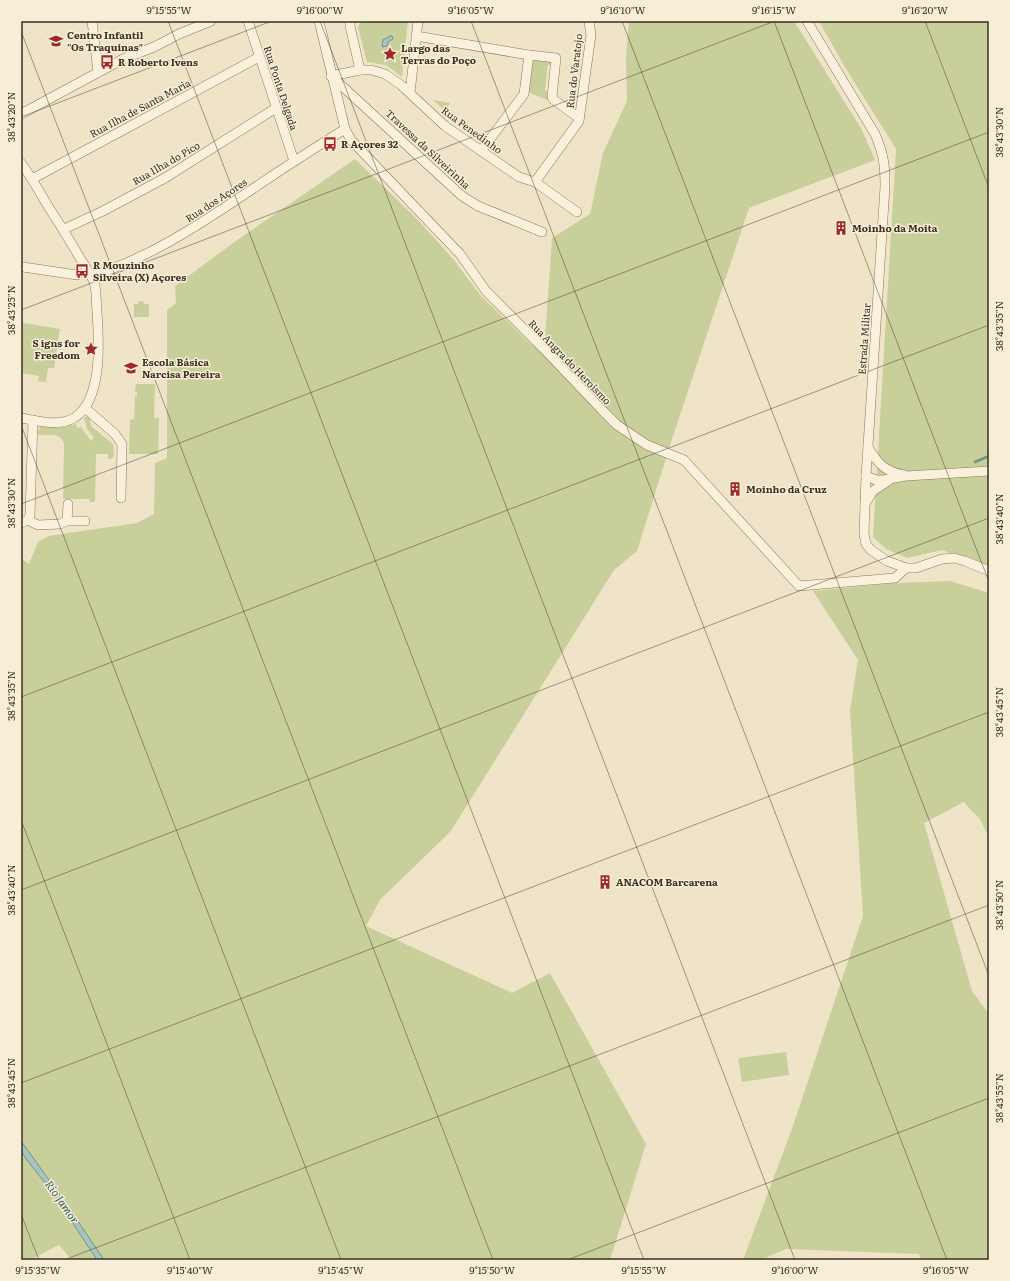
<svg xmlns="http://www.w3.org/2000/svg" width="1010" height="1281" font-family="Literata,serif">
<rect width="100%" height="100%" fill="#f0e4c8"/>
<g fill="#c9cf9b">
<path d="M369,21H408L402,77L386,65L367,62L358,27L361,22L363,23Z"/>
<path d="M629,21H794L862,130L875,160L749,208L673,436L637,551L614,570L451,831L380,900L366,926L512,993L550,973L646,1144L610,1260H72L59,1245L30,1260H21V558L29,564L38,542L48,536L137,523L154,514L155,463L167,458V310L176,303L175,286L233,243L355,159L417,219L453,259L481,296L532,345L545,339L552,238L590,214L603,153L627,101L626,57Z"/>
<path d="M819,21H989V569L942,550L907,558L886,549L873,537L896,149L843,64Z"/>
<path d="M533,59L551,60L552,67L548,64L545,89L549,95L550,101L528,92Z"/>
<path d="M433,100L450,103L445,111Z"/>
<path d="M139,301H143L144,304H149V317H134V304H138Z"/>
<path d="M21,321L24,323L60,329L54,368H48L46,382L38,381L39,376L21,373L22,333L21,332Z"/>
<path d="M136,384H155L154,418H159L158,454H129L130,420L134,419L135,396H137V392H135Z"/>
<path d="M84,417H88L90,418L91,426L113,444L114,456L111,459H108V454H96L95,502H90L89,499H63L64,444C61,432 49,435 39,435L38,433L40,427H64L76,424L77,428L81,427L91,441L94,438L87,429Z"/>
<path d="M950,581L989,593V838L980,819L969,808L964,802L924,823L972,991L989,1014V1260H921L919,1254L786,1249L761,1260H743L794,1123L863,916L850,710L858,660L813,591L895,583Z"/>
<path d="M786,1052L789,1075L742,1082L738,1058Z"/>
</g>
<g fill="#a9c4bc" stroke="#6f938a">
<path d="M390,36H392L393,39L388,42L387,46L383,47L382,46L383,40Z"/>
<path d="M21,1141L65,1202L104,1260H97L53,1193L27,1160L21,1151Z"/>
</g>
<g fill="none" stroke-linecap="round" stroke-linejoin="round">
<path stroke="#6f938a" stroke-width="2.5" d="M975,462L989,456"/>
<defs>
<g id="minor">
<path d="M92,21L98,72"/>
<path d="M248,21L294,161"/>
<path d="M319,21L345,129L351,140L460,254L486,291L543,348L602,410L617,425L647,445L684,460L799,586L895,578L906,568"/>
<path d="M350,21V26L360,70"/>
<path d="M807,21L875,134C884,155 885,165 885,187L866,476L864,534L866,544L871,550L887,561L906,568H916L942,559L954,558L965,561L989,571"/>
<path d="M416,36L529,55L556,58L552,97L554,100L579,118"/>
<path d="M331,76L360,70H371L385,74L401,85L445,126L519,177L535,182L577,212"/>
<path d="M331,76L462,196L478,206L542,232"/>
<path d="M410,93L418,21"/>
<path d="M21,114L123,59L154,47L179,34L211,21"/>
<path d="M481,151L524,94L529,55"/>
<path d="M21,163C33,179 42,197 53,214C63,229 71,243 80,258C85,266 90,273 94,282C97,291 96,302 97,312C99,341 103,400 74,418C58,427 38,421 21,418"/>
<path d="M32,179L259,57"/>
<path d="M535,182L579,121L591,35L589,21"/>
<path d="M64,229L103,211L165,178L276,108"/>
<path d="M23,267L77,275"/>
<path d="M91,276C150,258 200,224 251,190C282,169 313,149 345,129"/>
<path d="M85,408L115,434L122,444L121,498"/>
<path d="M868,447C878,464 884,471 904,475"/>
<path d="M866,476L876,480H883L906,476L989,471"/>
<path d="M865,504L873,491L888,481"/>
<path d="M28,520L38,525L60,524L67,521H85"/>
<path d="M67,521L68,504"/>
<path d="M21,523L28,520L30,515L33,420"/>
</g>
</defs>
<use href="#minor" stroke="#8d765c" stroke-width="10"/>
<use href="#minor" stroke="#faf1dc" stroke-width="9"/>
</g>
<path fill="none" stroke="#3d2e20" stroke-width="1" stroke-opacity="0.45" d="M168,21L644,1260M320,21L795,1260M471,21L947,1260M622,21L989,976M774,21L989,582M925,21L989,188M21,31L493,1260M21,117L272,21M21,310L775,21M21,425L341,1260M21,504L989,132M21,697L989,325M21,820L190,1260M21,890L989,518M21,1083L989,712M21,1214L39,1260M64,1260L989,905M567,1260L989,1098"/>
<defs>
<symbol id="school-bare" viewBox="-9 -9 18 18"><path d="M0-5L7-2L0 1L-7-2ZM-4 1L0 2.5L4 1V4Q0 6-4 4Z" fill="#9e2a2b" stroke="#f7eed8" stroke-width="2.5" paint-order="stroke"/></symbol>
<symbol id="sight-bare" viewBox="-9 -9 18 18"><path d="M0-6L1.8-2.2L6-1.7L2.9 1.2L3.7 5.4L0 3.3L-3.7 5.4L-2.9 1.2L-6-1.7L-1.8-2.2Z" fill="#9e2a2b" stroke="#f7eed8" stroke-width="2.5" paint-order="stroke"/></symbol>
<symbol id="bus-bare" viewBox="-9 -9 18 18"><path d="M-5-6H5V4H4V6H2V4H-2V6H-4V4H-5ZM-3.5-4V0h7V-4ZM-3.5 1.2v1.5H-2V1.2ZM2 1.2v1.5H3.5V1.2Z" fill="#9e2a2b" stroke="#f7eed8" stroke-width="2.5" paint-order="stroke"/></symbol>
<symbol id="building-bare" viewBox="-9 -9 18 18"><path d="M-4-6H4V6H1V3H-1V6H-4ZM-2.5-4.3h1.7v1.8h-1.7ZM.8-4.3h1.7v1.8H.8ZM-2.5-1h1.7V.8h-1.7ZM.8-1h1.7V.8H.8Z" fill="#9e2a2b" stroke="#f7eed8" stroke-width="2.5" paint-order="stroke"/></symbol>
</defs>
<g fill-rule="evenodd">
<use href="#school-bare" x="46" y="31" width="20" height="20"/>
<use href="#sight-bare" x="380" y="44" width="20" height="20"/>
<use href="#bus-bare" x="97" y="52" width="20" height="20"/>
<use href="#bus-bare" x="320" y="134" width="20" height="20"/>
<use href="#building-bare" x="831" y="218" width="20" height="20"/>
<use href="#bus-bare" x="72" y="261" width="20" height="20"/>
<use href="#sight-bare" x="81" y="339" width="20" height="20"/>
<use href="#school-bare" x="121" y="358" width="20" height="20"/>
<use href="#building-bare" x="725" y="479" width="20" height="20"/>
<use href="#building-bare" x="595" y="872" width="20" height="20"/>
</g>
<g text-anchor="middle" stroke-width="3" stroke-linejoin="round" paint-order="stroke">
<g font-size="10" font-weight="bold" fill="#3d2e20" stroke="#f7eed8" text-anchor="start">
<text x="67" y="39">Centro Infantil<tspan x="67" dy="12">"Os Traquinas"</tspan></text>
<text x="401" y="52">Largo das<tspan x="401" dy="12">Terras do Poço</tspan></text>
<text x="118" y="66">R Roberto Ivens</text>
<text x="341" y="148">R Açores 32</text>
<text x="852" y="232">Moinho da Moita</text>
<text x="93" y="269">R Mouzinho<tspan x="93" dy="12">Silveira (X) Açores</tspan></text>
<text x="80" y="347" text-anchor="end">S igns for<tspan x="80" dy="12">Freedom</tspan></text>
<text x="142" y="366">Escola Básica<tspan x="142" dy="12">Narcisa Pereira</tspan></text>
<text x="746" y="493">Moinho da Cruz</text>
<text x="616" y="886">ANACOM Barcarena</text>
</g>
<g font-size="10" fill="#3d2e20" stroke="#f7eed8">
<text transform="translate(574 71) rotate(-83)" y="4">Rua do Varatojo</text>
<text transform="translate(281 88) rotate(72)" y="4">Rua Ponta Delgada</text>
<text transform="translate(140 108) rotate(-28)" y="4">Rua Ilha de Santa Maria</text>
<text transform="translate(472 130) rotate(36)" y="4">Rua Penedinho</text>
<text transform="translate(428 149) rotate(43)" y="4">Travessa da Silveirinha</text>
<text transform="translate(166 163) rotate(-30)" y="4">Rua Ilha do Pico</text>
<text transform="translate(216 200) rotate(-33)" y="4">Rua dos Açores</text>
<text transform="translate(864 339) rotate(-86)" y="4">Estrada Militar</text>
<text transform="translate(570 362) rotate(46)" y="4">Rua Angra do Heroísmo</text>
</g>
<g font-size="11" font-style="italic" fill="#2f5d5a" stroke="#f7eed8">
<text transform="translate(62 1202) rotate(55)" y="4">Rio Jamor</text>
</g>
</g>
<rect width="1010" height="1281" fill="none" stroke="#f7eed8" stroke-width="44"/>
<rect x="22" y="22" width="966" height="1237" fill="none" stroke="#3d2e20" stroke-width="1.5"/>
<g font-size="10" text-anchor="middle" fill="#3d2e20">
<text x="169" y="14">9°15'55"W</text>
<text x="320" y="14">9°16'00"W</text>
<text x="471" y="14">9°16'05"W</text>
<text x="623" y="14">9°16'10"W</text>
<text x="774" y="14">9°16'15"W</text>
<text x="925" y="14">9°16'20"W</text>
<text transform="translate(11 117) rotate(-90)" y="4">38°43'20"N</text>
<text transform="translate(999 132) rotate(-90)" y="4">38°43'30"N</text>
<text transform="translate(11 310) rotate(-90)" y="4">38°43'25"N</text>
<text transform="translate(999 326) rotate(-90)" y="4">38°43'35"N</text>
<text transform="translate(11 503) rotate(-90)" y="4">38°43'30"N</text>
<text transform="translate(999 519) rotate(-90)" y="4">38°43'40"N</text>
<text transform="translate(11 696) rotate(-90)" y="4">38°43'35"N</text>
<text transform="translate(999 712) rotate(-90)" y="4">38°43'45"N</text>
<text transform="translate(11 890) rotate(-90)" y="4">38°43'40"N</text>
<text transform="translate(999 905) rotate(-90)" y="4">38°43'50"N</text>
<text transform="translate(11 1083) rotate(-90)" y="4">38°43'45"N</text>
<text transform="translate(999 1098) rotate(-90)" y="4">38°43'55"N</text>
<text x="38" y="1274">9°15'35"W</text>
<text x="190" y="1274">9°15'40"W</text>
<text x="341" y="1274">9°15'45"W</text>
<text x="492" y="1274">9°15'50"W</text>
<text x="644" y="1274">9°15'55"W</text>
<text x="795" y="1274">9°16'00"W</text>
<text x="946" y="1274">9°16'05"W</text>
</g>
</svg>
